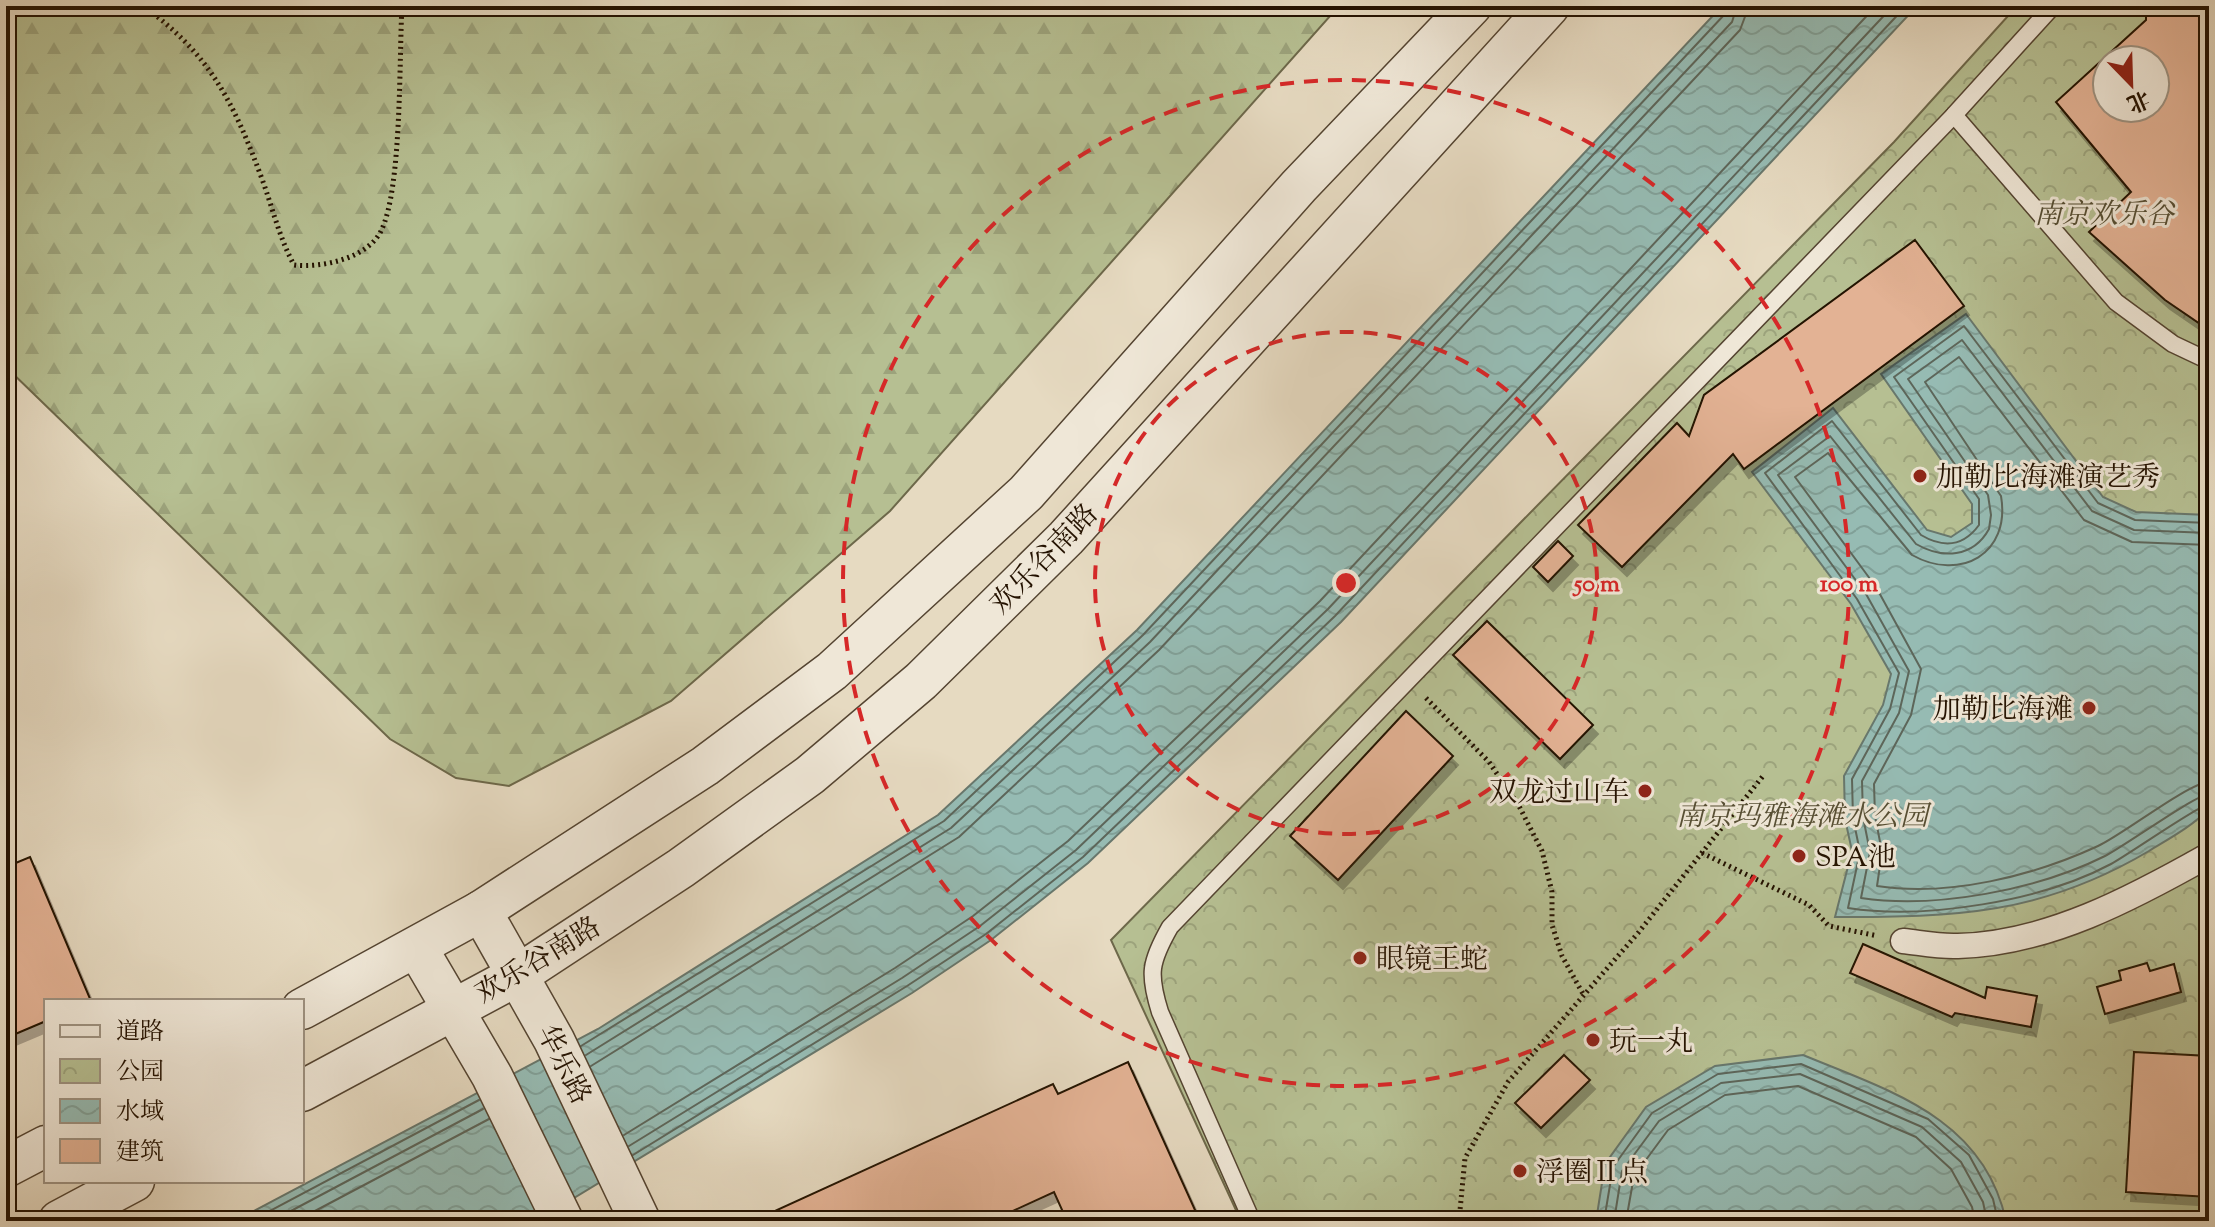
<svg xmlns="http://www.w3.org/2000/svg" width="2215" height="1227" font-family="'Sorts Mill Goudy','Noto Serif SC',serif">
<defs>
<pattern id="forest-firs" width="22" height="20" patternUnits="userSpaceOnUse" patternTransform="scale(2)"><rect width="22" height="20" fill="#b6bf92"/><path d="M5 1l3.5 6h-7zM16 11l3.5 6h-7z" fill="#9ca37c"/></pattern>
<pattern id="park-crowns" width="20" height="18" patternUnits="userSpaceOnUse" patternTransform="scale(2)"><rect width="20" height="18" fill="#b6bf92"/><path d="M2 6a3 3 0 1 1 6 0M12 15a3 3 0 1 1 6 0" fill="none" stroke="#9ca37c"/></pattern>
<pattern id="water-waves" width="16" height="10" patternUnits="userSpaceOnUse" patternTransform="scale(2)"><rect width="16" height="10" fill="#96bbb3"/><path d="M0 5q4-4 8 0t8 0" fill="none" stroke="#81a098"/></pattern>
<filter id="shadow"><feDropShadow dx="5" dy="9" stdDeviation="0" flood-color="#0004"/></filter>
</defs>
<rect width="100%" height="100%" fill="#e6dac1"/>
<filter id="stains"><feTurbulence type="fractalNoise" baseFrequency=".0025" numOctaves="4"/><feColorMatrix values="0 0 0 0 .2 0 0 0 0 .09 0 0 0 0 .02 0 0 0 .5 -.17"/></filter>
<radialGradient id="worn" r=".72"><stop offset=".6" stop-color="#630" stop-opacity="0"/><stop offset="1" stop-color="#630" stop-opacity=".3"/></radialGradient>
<path fill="url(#forest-firs)" stroke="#6d684a" stroke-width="2" d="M6,6H1339L890,511L671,701L509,786L456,778L390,739L6,367Z"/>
<path fill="url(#park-crowns)" stroke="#6d684a" stroke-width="2" fill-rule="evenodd" d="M2017,6H2209V1221H1241L1111,940L1894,142ZM2107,60H2155V108H2107Z"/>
<g fill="url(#water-waves)" stroke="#68776c" stroke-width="2">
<path d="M1722,6H1917L1341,622L1088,863L991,940L912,993L536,1221H235L598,1029L938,815L1137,630Z"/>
<path d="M1966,314L2103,497L2136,512L2209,515V809C2191,827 2170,838 2149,851C2041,915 1956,917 1835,917L1852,851L1845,819L1844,776L1883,705L1891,674L1851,604L1752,472L1833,408L1927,530L1951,537L1972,523V504L1881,374Z"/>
<path d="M1803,1055C1890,1091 1984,1118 2006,1221H1596L1605,1164L1646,1107L1715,1066Z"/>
</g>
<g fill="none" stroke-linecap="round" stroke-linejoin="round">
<g stroke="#5d665a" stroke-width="2">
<path d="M2209,523L2135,520L2098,503L1964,326L1894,377L1979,499V525C1963,547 1943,548 1921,535L1832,421L1765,473L1857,599L1899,673L1890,709L1852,779L1853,818L1860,852L1848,908C1925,920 2042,901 2111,864C2128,855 2199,805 2209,804"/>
<path d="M2209,533L2134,530L2092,511L1962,340L1908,379L1988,495L1991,515L1989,529C1973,558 1942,559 1916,544L1830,436L1778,475L1866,594L1909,671L1899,713L1862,781L1863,817L1870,852L1861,898C1936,909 2037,890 2105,856C2125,846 2195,795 2209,794"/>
<path d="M2209,545L2132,542L2084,520L1959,357L1925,382L2001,496C2011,554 1960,582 1912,555L1828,453L1795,477L1876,587L1921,669L1911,715L1874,784L1875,816L1882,852L1877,886C1949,897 2033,876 2098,846C2124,834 2188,783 2209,782"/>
<path d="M581,1046L944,821L1143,635L1724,15L1727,6"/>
<path d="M586,1055L951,828L1150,642L1732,22L1737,6"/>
<path d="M591,1066L959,837L1159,650L1740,30L1749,6"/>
<path d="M624,1135L895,968L973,916L1068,841L1320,601L1876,6"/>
<path d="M629,1146L902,978L980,926L1076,850L1328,609L1893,6"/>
<path d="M633,1155L907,986L986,934L1083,857L1335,616L1906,6"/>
<path d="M251,1221L479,1100"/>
<path d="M272,1221L483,1109"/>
<path d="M296,1221L489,1119"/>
<path d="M1604,1221L1613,1167L1652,1113L1718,1074L1801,1064L1928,1119L1969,1155L1993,1199L1998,1221"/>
<path d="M1614,1221L1622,1171L1659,1121L1721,1083L1800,1074L1922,1127L1961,1162L1983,1202L1987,1221"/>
<path d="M1626,1221L1634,1176L1668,1130L1725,1095L1798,1086L1916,1137L1951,1169L1972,1207L1975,1221"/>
</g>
</g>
<g fill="#e3b294" stroke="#241201" stroke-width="2" fill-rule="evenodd" filter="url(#shadow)">
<path d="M2146,6H2209V330L2165,300L2089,232L2131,192L2056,102L2146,20ZM2107,60H2155V108H2107Z"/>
<path d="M1915,240L1964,306L1744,469L1733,454L1622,567L1578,525L1677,423L1689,436L1704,395Z"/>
<path d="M1558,541L1573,556L1548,582L1533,567Z"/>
<path d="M1487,621L1593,725L1560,759L1453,655Z"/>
<path d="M1406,711L1453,756L1338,880L1290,836Z"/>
<path d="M30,857L91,1001H46V1021L6,1038V867Z"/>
<path d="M1863,944L1985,998L1987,987L2037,996L2031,1027L1955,1013L1952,1017L1850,973Z"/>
<path d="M2147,963L2150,971L2174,964L2181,992L2105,1014L2097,987L2121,980L2119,971Z"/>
<path d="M2134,1052L2209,1056V1197L2126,1192Z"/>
<path d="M1564,1055L1590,1080L1541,1128L1515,1103Z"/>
<path d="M1128,1062L1200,1221H1067L1054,1192L991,1221H753L1053,1084L1058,1094Z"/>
</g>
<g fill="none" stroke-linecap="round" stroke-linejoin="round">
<defs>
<g id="service">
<path d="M1954,115L2116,302L2173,344L2209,361"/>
<path d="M1252,1221L1160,1012C1148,974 1150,962 1170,927L1954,115L2053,6"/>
</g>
<path id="pedestrian" d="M1903,941C1921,943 1940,947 1958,946C2047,944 2133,898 2209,855"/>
<g id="tertiary">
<path d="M481,911L554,1040L640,1221"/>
<path d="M417,948L492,1076L563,1221"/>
<path d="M302,1009L481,911L705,766L832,671L1026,493L1299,186L1471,6"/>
<path d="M302,1091L518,975L681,868L810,775L921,681L1066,538L1549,6"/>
<path d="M6,1167L46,1146"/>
<path d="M59,1221L134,1181"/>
</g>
</defs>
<use href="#service" stroke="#544431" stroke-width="19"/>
<use href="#pedestrian" stroke="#544431" stroke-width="27"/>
<use href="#tertiary" stroke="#544431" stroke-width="43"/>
<g stroke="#241201" stroke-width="5" stroke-dasharray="2 4" stroke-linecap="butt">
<path d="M143,6C210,54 234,103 262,179C273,209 279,237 294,265C321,268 367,259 381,231C402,189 399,59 402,6"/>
<path d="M1426,698L1489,762L1519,806L1542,851L1552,892V925L1562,956L1583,994"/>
<path d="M1702,853L1809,905L1829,926L1878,936"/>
<path d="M1459,1221L1465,1158L1508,1082L1638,933L1763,776"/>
</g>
<use href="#service" stroke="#efe7d7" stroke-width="16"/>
<use href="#pedestrian" stroke="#efe7d7" stroke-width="24"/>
<use href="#tertiary" stroke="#efe7d7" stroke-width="40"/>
</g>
<g fill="none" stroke="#d62828" stroke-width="4" stroke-dasharray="14 10">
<circle cx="1346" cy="583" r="251"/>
<circle cx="1346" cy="583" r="503"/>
</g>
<g fill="#8f2418" stroke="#efe7d7" stroke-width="3">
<circle cx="1920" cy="476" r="8"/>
<circle cx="2089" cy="708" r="8"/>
<circle cx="1645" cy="791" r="8"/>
<circle cx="1799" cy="856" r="8"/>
<circle cx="1360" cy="958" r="8"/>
<circle cx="1593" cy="1040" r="8"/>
<circle cx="1520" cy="1171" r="8"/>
</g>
<g text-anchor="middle" stroke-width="6" stroke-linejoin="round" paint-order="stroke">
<g font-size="28" font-style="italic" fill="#574f34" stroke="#efe7d7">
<text x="2104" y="223">南京欢乐谷</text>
<text x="1802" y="825">南京玛雅海滩水公园</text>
</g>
<g font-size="28" fill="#241201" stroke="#efe7d7" text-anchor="start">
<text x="1936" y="486">加勒比海滩演艺秀</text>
<text x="2073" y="718" text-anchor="end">加勒比海滩</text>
<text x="1629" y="801" text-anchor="end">双龙过山车</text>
<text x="1815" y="866">SPA池</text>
<text x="1376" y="968">眼镜王蛇</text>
<text x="1609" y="1050">玩一丸</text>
<text x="1536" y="1181">浮圈Ⅱ点</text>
</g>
<g font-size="28" fill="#241201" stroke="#efe7d7">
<text transform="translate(1043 558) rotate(-46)" y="10">欢乐谷南路</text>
<text transform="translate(537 959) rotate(-31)" y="10">欢乐谷南路</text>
<text transform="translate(565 1064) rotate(63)" y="10">华乐路</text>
</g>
</g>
<circle cx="1346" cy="583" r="12" fill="#d62828" stroke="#efe7d7" stroke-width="4"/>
<g font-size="24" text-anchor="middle" font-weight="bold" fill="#d62828" stroke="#efe7d7" stroke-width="6" stroke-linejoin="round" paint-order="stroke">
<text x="1597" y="591">50 m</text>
<text x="1849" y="591">100 m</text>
</g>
<rect width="2215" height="1227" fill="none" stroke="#e6dac1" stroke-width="32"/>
<rect x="8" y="8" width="2199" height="1211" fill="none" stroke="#241201" stroke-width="4"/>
<rect x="16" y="16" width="2183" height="1195" fill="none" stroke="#241201" stroke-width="2"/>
<rect x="44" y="999" width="260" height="184" fill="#efe7d7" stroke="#9e9281" stroke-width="2"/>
<rect x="60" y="1025" width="40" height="12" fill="#efe7d7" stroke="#9e9281" stroke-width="2"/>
<text x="116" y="1039" font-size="24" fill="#241201">道路</text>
<rect x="60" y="1059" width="40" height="24" fill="url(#park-crowns)" stroke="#9e9281" stroke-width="2"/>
<text x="116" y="1079" font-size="24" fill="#241201">公园</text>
<rect x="60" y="1099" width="40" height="24" fill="url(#water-waves)" stroke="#9e9281" stroke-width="2"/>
<text x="116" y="1119" font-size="24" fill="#241201">水域</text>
<rect x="60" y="1139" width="40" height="24" fill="#e3b294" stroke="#9e9281" stroke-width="2"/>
<text x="116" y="1159" font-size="24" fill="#241201">建筑</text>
<g transform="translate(2131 84) rotate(157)"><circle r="38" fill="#efe7d7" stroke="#9e9281" stroke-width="2"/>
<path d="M0-6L14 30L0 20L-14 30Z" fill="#8f2418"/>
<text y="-12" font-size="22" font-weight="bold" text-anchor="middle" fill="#241201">北</text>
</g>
<rect width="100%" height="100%" filter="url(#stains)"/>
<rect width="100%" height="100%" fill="url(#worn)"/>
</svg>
